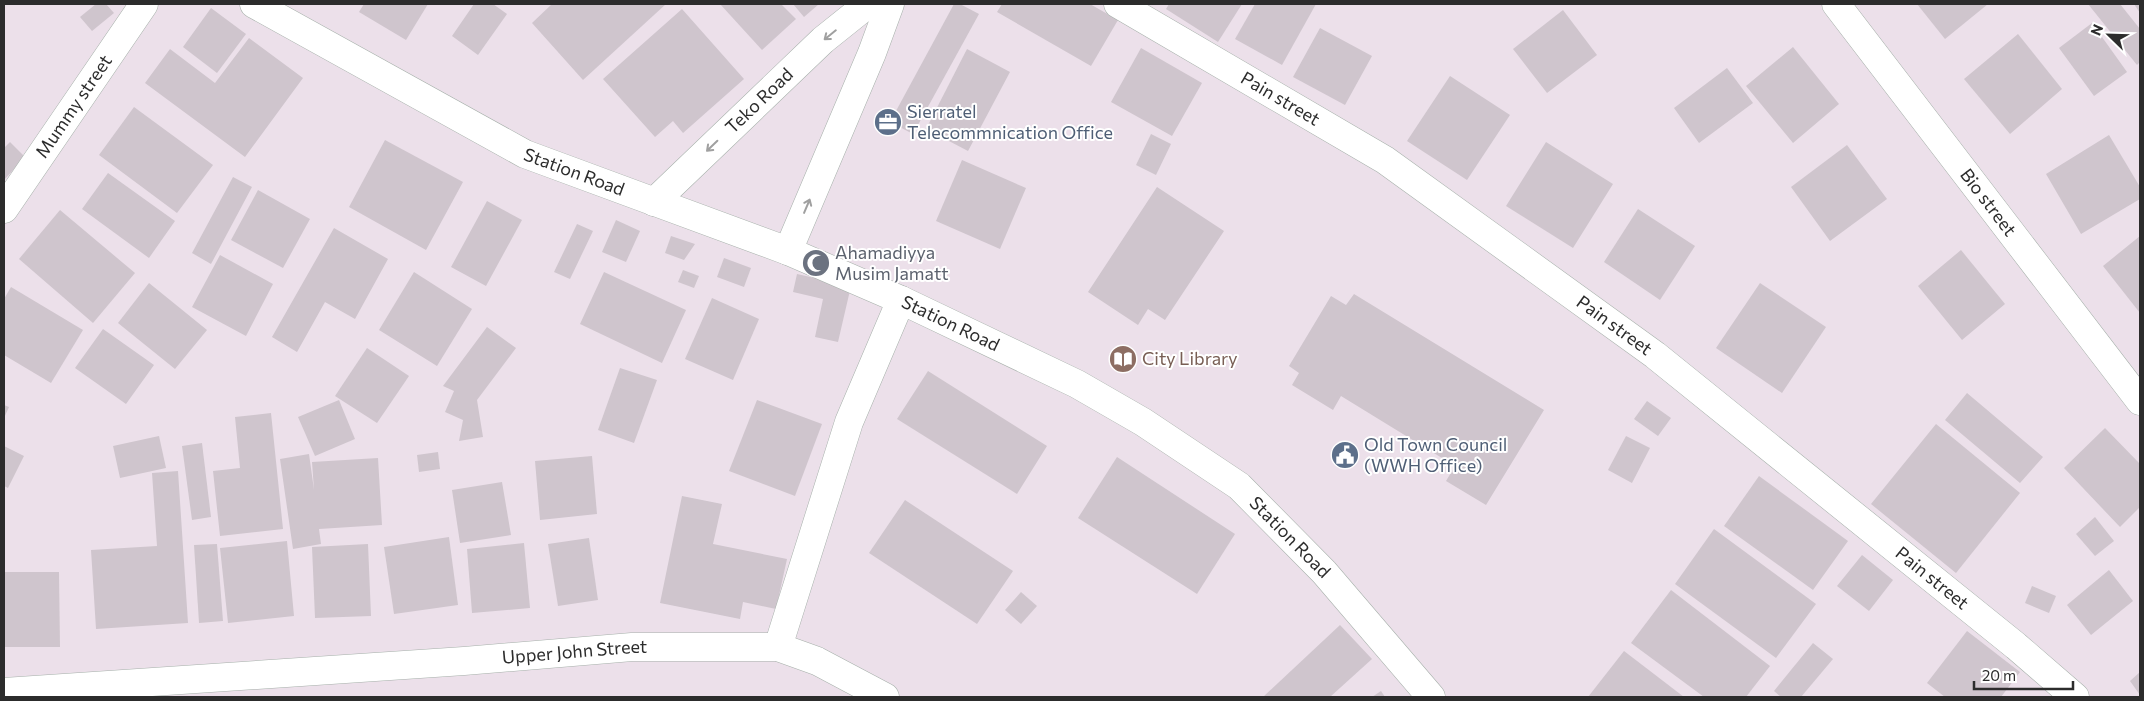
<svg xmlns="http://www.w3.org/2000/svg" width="2144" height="701" font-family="Commissioner,sans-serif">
<rect width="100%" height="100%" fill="#ece0ea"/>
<g fill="#cfc5cd">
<path d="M96,4H106L114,13L92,31L80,17Z"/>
<path d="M364,4H428L406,40L359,12Z"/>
<path d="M474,4H493L507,14L478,55L452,36Z"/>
<path d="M552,4H666L583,80L532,23Z"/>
<path d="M720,4H781L796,19L762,50Z"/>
<path d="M793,4H819L804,17Z"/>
<path d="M954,4H960L979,14L913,134L890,122Z"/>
<path d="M1002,4H1090L1118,20L1091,66L997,12Z"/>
<path d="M1169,4H1242L1218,42L1166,9Z"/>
<path d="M1255,4H1316L1282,65L1235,39Z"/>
<path d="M1917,4H1988L1945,39Z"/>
<path d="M2088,4H2120L2140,29V62L2137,65Z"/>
<path d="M2134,4H2140V13Z"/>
<path d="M211,8L246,34L217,73L183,47Z"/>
<path d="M682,9L744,79L683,133L673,121L655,137L603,79Z"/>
<path d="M1563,10L1597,55L1547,93L1513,49Z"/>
<path d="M2092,23L2127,72L2094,96L2059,48Z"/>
<path d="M1320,28L1372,56L1345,105L1293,77Z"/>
<path d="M2018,34L2062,89L2010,134L1964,79Z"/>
<path d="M249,38L303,78L245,157L145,83L170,49L215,83Z"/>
<path d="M1793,47L1839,104L1793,143L1746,86Z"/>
<path d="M1141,48L1202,83L1172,136L1111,102Z"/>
<path d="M967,49L1010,72L968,151L926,129Z"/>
<path d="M1727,68L1753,103L1699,143L1674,108Z"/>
<path d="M1450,76L1510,115L1467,180L1407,141Z"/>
<path d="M134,107L213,165L177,213L99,155Z"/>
<path d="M1151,134L1171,144L1156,175L1136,165Z"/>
<path d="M2109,135L2140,187V199L2081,234L2046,174Z"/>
<path d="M385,140L463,182L426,250L349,207Z"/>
<path d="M10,142L25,157L4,180V148Z"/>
<path d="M1546,142L1613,184L1573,248L1506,206Z"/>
<path d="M1847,145L1887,199L1830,241L1791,187Z"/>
<path d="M962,160L1026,188L1000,249L936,221Z"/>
<path d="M108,173L175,221L149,258L82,209Z"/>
<path d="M233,177L252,187L211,264L192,253Z"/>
<path d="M1157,187L1224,231L1165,320L1148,309L1138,325L1088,292Z"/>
<path d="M258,190L310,219L283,268L231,240Z"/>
<path d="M487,201L522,220L486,286L451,267Z"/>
<path d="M1638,209L1695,246L1660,300L1604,262Z"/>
<path d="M60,210L135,273L93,323L19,259Z"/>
<path d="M616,220L640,231L626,262L602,252Z"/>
<path d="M577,224L593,231L570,279L554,272Z"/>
<path d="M334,228L388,259L355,319L325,302L297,352L272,337Z"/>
<path d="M671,236L695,244L684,260L665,253Z"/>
<path d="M2140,236V313L2103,266Z"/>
<path d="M1961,250L2005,304L1962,340L1918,286Z"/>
<path d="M220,255L273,284L246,336L192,307Z"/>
<path d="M724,258L751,268L744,287L717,277Z"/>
<path d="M683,270L699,276L694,288L678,282Z"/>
<path d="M414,272L472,309L437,366L379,330Z"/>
<path d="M604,272L686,310L662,363L580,324Z"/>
<path d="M797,274L851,286L838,342L815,337L823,299L793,292Z"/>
<path d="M149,283L207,330L175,369L118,323Z"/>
<path d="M1760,283L1826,327L1782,393L1716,348Z"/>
<path d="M11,287L83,330L51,383L4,355V299Z"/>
<path d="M1354,294L1544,410L1486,505L1446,481L1455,466L1341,396L1333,410L1292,385L1299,373L1289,366L1331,296L1346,305Z"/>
<path d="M712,298L759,319L733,380L685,359Z"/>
<path d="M487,327L516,348L477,400L483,437L459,441L463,420L445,412L454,391L443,386Z"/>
<path d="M103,329L154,365L126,404L75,368Z"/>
<path d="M367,348L409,376L377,423L335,396Z"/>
<path d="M620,368L657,380L634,443L598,430Z"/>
<path d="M928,371L1047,446L1017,494L897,419Z"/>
<path d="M1967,393L2043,457L2020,483L1945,420Z"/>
<path d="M339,400L355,439L315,456L298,417Z"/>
<path d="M757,400L822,424L795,496L729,471Z"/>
<path d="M1647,401L1671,418L1658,436L1634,419Z"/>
<path d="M4,405L9,407L4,418Z"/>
<path d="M271,413L283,529L220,536L213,471L240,468L235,417Z"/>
<path d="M1936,424L2020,493L1956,573L1871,504Z"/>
<path d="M2105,428L2140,464V507L2120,527L2064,468Z"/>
<path d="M159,436L166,468L120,478L113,446Z"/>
<path d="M1626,436L1650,448L1632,483L1608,470Z"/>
<path d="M202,443L211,517L192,520L182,446Z"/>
<path d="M4,446L24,456L8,488L4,486Z"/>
<path d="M438,452L440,469L419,472L417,455Z"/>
<path d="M309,454L314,490L312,462L378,458L382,525L319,529L321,544L293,549L280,459Z"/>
<path d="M592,456L597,514L540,520L535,461Z"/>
<path d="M1117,457L1235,534L1197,594L1078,518Z"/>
<path d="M178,471L188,623L96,629L91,550L157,546L152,473Z"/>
<path d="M1759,476L1848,541L1813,590L1724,526Z"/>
<path d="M502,482L511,535L460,543L452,490Z"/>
<path d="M682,496L722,504L713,544L787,559L776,609L743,602L740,619L660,603Z"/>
<path d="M905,500L1013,571L977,624L869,553Z"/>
<path d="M2095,517L2114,541L2095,556L2076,534Z"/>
<path d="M1714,529L1816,604L1776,658L1675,584Z"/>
<path d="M449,537L458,605L394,614L384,547Z"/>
<path d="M589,538L598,600L558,606L548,544Z"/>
<path d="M287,541L294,616L228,623L220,548Z"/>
<path d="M524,543L530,608L472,613L467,549Z"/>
<path d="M217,544L223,621L199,623L194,545Z"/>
<path d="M368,544L371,616L315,618L312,547Z"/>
<path d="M1862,555L1893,580L1869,611L1837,586Z"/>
<path d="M2109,570L2133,601L2091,635L2067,605Z"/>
<path d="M4,572H59L60,647H4Z"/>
<path d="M2032,586L2056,596L2049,613L2025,603Z"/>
<path d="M1671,590L1770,666L1746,697H1704L1631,643Z"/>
<path d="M1021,592L1037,606L1021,624L1005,610Z"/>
<path d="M1340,625L1372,659L1330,697H1263Z"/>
<path d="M1967,631L2020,672L2001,697H1945L1927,683Z"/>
<path d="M1813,643L1833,659L1801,697H1781L1774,691Z"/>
<path d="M1624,651L1684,697H1588Z"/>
<path d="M2140,672V695L2130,681Z"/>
<path d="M1381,691L1385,697H1372Z"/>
</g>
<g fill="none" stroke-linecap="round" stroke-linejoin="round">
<defs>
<g id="street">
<path id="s1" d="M1118,4L1385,160L1655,355L2016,646L2075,697"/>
<path id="s2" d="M1836,4L2140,401"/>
<path id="s3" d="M4,209L144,4"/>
<path d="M778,647L849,422L901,300"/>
<path id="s4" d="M4,692L464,661L632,647H778L817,661L885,697"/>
</g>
<g id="secondary">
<path id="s5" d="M254,4L525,154L788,251L901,300L1077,384L1143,422L1239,486L1324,572L1431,697"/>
<path id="s6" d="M654,202L823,40L868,4"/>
<path d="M788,251L872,53L890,4"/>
</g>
</defs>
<use href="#street" stroke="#a6b0aa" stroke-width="29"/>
<use href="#secondary" stroke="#a6b0aa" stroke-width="29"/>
<use href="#street" stroke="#fff" stroke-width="28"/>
<use href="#secondary" stroke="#fff" stroke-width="28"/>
</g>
<defs><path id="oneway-shaft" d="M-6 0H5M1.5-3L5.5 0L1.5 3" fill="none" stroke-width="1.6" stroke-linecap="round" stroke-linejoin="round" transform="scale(1.25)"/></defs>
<g stroke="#a0a0a0">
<use href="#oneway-shaft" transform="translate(830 35) rotate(141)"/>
<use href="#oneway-shaft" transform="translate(712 146) rotate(136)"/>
<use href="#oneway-shaft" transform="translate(807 206) rotate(-67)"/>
</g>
<defs>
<symbol id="office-disc" viewBox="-11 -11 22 22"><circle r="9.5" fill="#5c6f8a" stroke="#fff"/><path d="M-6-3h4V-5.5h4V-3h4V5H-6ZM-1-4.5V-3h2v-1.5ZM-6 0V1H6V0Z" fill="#fff"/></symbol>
<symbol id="mosque-disc" viewBox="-11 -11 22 22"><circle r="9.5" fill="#6b7280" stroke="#fff"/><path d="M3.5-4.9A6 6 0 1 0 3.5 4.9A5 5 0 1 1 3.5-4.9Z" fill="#fff"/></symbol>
<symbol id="library-disc" viewBox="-11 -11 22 22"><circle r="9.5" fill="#8d6e63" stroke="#fff"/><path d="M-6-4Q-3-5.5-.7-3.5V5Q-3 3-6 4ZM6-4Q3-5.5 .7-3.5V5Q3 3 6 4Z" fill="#fff"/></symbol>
<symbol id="civic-disc" viewBox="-11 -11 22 22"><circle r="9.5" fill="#5c6f8a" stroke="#fff"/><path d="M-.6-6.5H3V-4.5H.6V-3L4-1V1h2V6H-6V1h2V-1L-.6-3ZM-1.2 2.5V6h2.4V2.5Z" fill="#fff"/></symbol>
</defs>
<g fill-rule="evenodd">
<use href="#office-disc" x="872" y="106" width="32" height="32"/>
<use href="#mosque-disc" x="800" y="247" width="32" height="32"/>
<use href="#library-disc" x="1107" y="343" width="32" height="32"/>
<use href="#civic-disc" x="1329" y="439" width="32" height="32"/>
</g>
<g text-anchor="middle" stroke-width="4" stroke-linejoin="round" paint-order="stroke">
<g font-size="18" fill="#2c2c2c" stroke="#fff">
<text dy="6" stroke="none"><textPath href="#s1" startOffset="188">Pain street</textPath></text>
<text dy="6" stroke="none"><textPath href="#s6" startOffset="146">Teko Road</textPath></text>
<text dy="6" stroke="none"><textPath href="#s3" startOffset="124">Mummy street</textPath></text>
<text dy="6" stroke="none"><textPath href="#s5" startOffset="362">Station Road</textPath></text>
<text dy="6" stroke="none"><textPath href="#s2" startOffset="250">Bio street</textPath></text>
<text dy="6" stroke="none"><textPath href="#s5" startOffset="768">Station Road</textPath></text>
<text dy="6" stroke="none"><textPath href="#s1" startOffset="592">Pain street</textPath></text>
<text dy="6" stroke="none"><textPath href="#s5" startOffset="1172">Station Road</textPath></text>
<text dy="6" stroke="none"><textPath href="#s1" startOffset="998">Pain street</textPath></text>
<text dy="6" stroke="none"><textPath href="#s4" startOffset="572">Upper John Street</textPath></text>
</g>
<g font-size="18" fill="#4e5e75" stroke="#fff" text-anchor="start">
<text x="907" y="118">Sierratel<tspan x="907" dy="21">Telecommnication Office</tspan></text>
<text x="1364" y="451">Old Town Council<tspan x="1364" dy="21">(WWH Office)</tspan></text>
</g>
<g font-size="18" fill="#5b616d" stroke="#fff" text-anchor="start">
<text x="835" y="259">Ahamadiyya<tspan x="835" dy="21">Musim Jamatt</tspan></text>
</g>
<g font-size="18" fill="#785e54" stroke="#fff" text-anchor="start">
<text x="1142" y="365">City Library</text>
</g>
</g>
<rect width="2144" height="701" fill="none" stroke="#2c2c2c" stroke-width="10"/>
<g transform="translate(2109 35) rotate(293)" stroke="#ffffff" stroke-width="4" paint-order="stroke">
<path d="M0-4L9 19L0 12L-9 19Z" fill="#2c2c2c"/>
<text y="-8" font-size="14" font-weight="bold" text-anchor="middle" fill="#2c2c2c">N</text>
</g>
<path d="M1974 681v8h99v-8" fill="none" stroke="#2c2c2c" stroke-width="2.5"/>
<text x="1982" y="681" font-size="15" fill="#2c2c2c" stroke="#ffffff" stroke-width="4" paint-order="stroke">20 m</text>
</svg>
